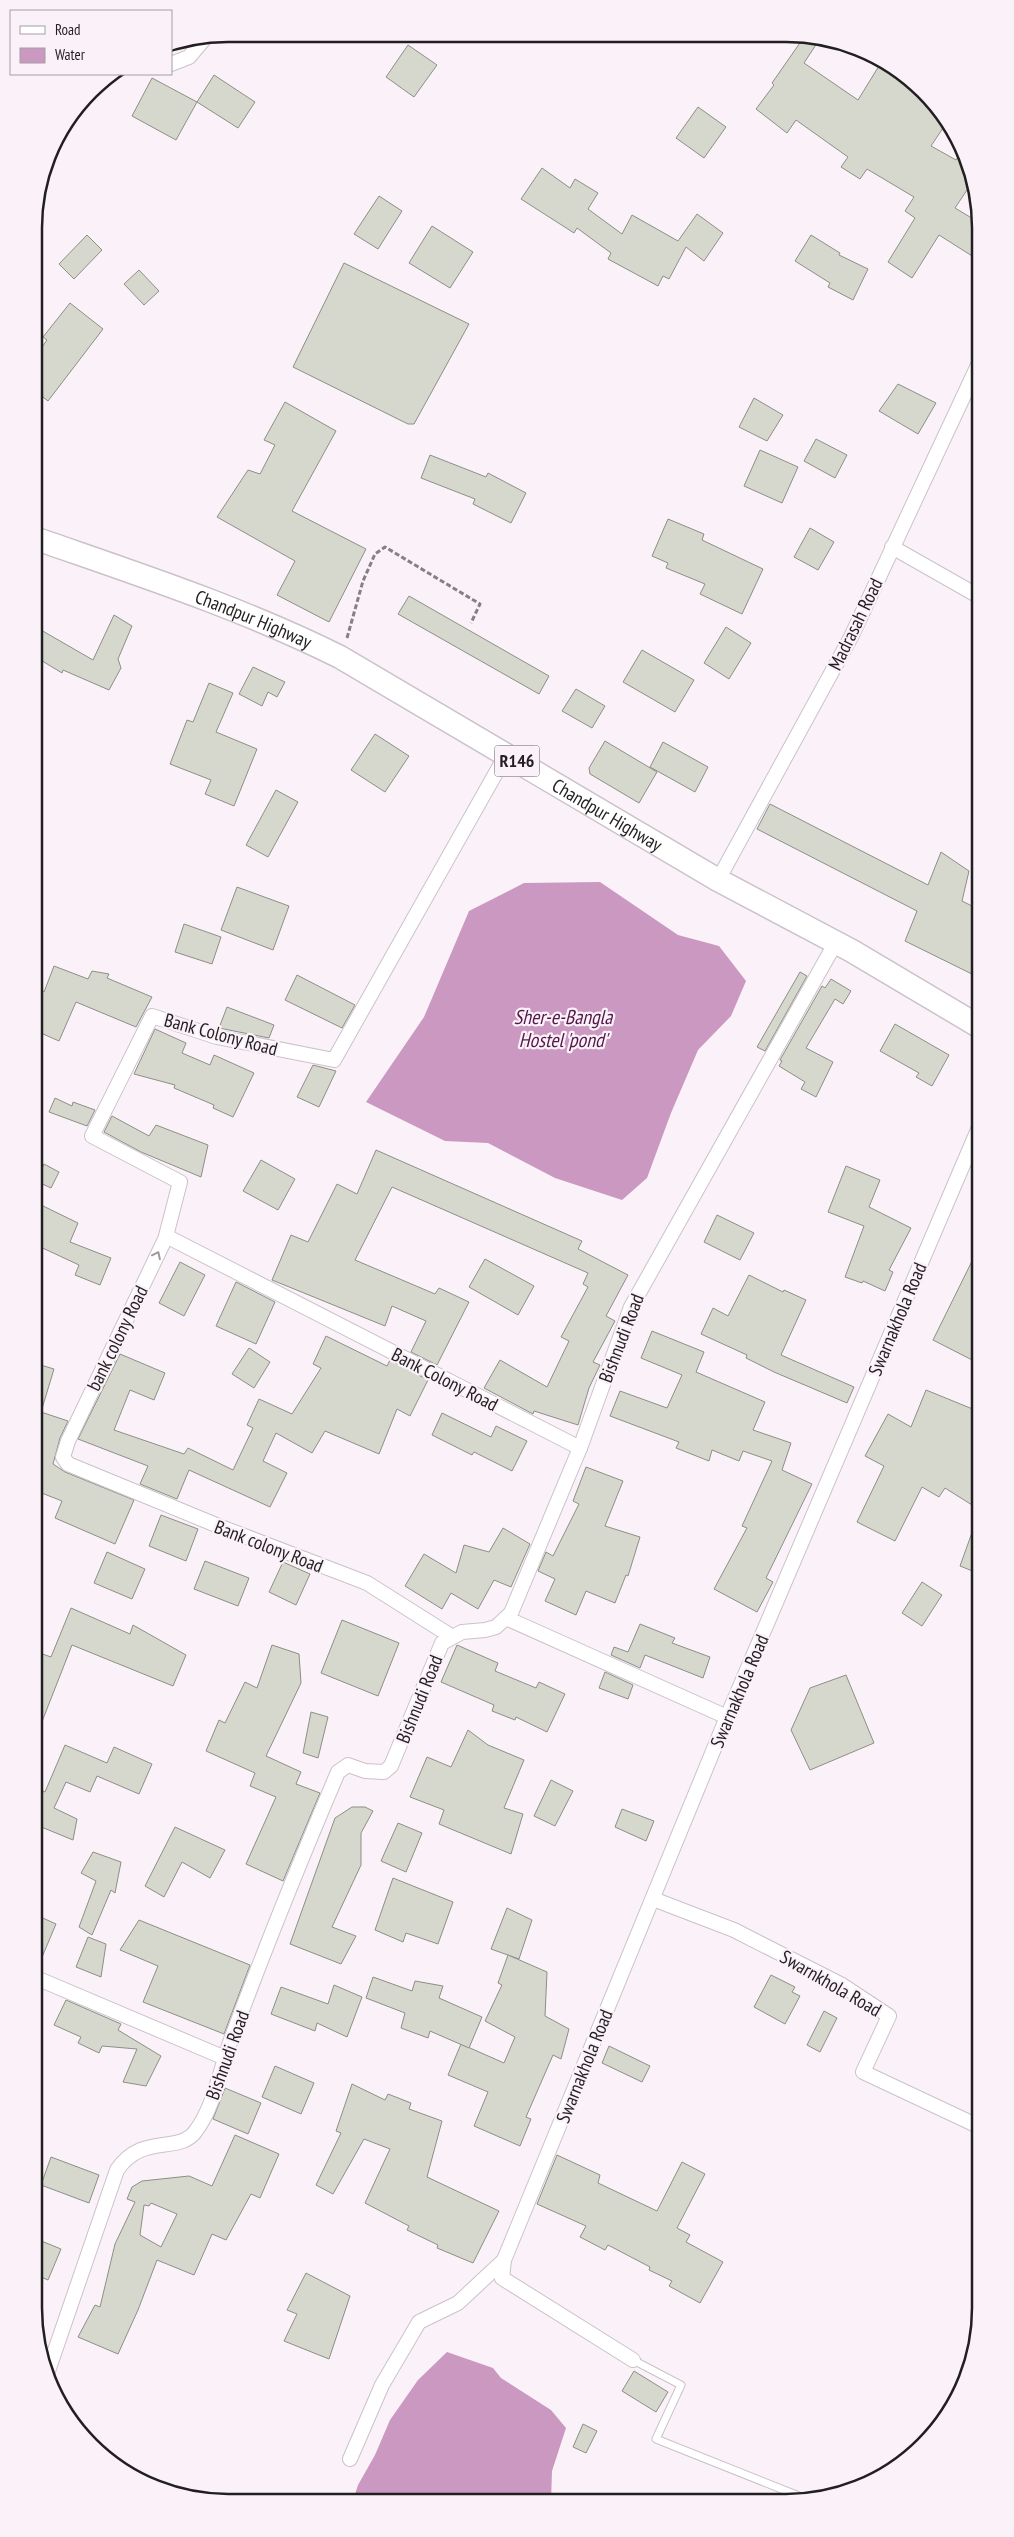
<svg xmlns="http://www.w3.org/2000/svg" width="1014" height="2537" font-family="'PT Sans Narrow',sans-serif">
<rect width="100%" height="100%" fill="#fbf2f9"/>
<g fill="#ca98c0">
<path d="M600,882L678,935L719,946L746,981L731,1016L698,1050L671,1113L647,1178L622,1200L555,1178L488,1143L445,1141L366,1102L424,1017L469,911L524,883Z"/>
<path d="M447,2352L493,2368L501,2378L551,2410L566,2428L552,2471L551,2502L353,2501L358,2485L375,2455L390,2420L418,2380Z"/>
</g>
<g fill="#d6d8ce" stroke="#8d8f86" fill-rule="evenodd">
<path d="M804,37H821L804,63L858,100L882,61L914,82L947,122L931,146L956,160L962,150L973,181L955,208L980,223V261L939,235L912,278L888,262L915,218L905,211L914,197L867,169L860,179L841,167L848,157L796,120L787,133L756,109L774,85L772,83Z"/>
<path d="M408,45L437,65L414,97L386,77Z"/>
<path d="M214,75L255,102L238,128L197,102Z"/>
<path d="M152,78L197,102L176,140L132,116Z"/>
<path d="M698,107L726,127L704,158L676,138Z"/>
<path d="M542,168L570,188L575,179L598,193L588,209L622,234L632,215L678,241L697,214L723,233L704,261L686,247L669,279L663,276L658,286L608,259L611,253L577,228L574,233L521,199Z"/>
<path d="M379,196L402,211L378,249L354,234Z"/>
<path d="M432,226L473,252L450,288L409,263Z"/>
<path d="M87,235L102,250L74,279L59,264Z"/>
<path d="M811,235L840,253L839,255L868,269L853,300L828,287L830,283L795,261Z"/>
<path d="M344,263L469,324L414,424H408L293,367Z"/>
<path d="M139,270L159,291L144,305L124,284Z"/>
<path d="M70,303L103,329L48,401L34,390V358L47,340L43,337Z"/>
<path d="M898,384L936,403L918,434L879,411Z"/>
<path d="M754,398L783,415L767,441L739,427Z"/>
<path d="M285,402L336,431L292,511L366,549L329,622L277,595L295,561L217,517L248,470L260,474L275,445L264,440Z"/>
<path d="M816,439L847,455L835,478L804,461Z"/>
<path d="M760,450L798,467L782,503L744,486Z"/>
<path d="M430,455L486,477L488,473L526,493L511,523L473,504L475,499L421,478Z"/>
<path d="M668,519L704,534L702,540L763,569L742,614L700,594L705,584L666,568L668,563L652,556Z"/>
<path d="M810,528L834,542L818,570L794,557Z"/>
<path d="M409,596L549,676L539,694L398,614Z"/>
<path d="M114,615L132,626L118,659L121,668L109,690L63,670L62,673L34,656V626L93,660Z"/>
<path d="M726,627L751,643L729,679L704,663Z"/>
<path d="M642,650L694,680L675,712L623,682Z"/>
<path d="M253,667L285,682L277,697L268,692L262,706L239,694Z"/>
<path d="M209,683L233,693L216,732L257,749L234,806L205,794L211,780L170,764L187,720L193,722Z"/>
<path d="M576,689L605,706L592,728L562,711Z"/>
<path d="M375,734L409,756L385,792L351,770Z"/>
<path d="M605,741L657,772L639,803L590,774L589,768Z"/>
<path d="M663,742L708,767L695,792L650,767Z"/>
<path d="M276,790L298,802L268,857L246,845Z"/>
<path d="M770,804L928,885L941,852L969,871L962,901L980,910V978L905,941L917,911L757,829Z"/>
<path d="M237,887L289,906L273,950L221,930Z"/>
<path d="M184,924L221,937L212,964L175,952Z"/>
<path d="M54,966L88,979L92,971L109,974L107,978L152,997L136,1027L76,1002L59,1041L34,1030V1005L41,990L44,992Z"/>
<path d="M800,972L807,976L765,1051L757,1047Z"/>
<path d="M297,975L355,1005L342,1028L285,1000Z"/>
<path d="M831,979L851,991L843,1004L835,999L806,1048L833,1062L816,1097L801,1089L805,1082L779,1066L782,1061L780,1060L822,986L825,988Z"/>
<path d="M227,1007L274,1025L269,1038L219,1028Z"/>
<path d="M895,1024L949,1055L932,1086L916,1077L919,1073L880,1051Z"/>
<path d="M155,1029L186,1043L182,1053L210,1065L214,1055L254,1073L233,1117L213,1108L214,1105L174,1088L175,1085L134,1074Z"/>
<path d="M313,1065L336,1071L319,1107L297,1097Z"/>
<path d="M55,1098L72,1106L73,1102L95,1110L87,1126L49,1112Z"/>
<path d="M112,1116L149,1136L156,1125L208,1145L201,1177L141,1152L104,1132Z"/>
<path d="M376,1150L582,1241L578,1249L628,1275L606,1316L615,1321L593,1362L600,1365L589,1388L578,1425L534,1411L533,1414L484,1388L500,1360L547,1387L569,1341L561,1337L588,1287L583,1284L588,1273L392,1187L355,1260L435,1294L439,1288L469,1302L437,1365L411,1352L426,1321L392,1306L385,1326L272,1280L291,1235L308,1242L337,1184L357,1194Z"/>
<path d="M261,1160L295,1179L278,1210L243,1191Z"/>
<path d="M44,1164L59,1172L51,1188L36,1181Z"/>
<path d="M846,1166L880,1180L869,1207L911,1228L889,1270L893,1272L885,1291L863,1281L862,1283L845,1277L864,1226L828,1212Z"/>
<path d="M39,1204L78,1223L70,1242L111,1258L100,1285L75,1275L79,1265L34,1244V1214Z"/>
<path d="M717,1215L754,1233L740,1260L704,1242Z"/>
<path d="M980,1245V1364L933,1340Z"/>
<path d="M485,1259L534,1286L518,1315L469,1287Z"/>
<path d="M180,1262L205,1275L184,1316L159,1303Z"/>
<path d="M749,1275L783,1292L784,1290L806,1300L781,1355L854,1387L847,1403L774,1372L746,1358L747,1355L701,1334L713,1308L728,1316Z"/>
<path d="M236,1282L275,1302L256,1344L216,1326Z"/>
<path d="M652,1331L704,1352L696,1372L765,1402L753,1430L791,1443L782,1470L812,1484L766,1578L773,1582L757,1612L714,1589L747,1528L742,1526L772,1461L743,1451L739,1461L712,1450L709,1461L676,1448L679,1442L610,1416L620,1391L667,1408L682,1375L641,1358Z"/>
<path d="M326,1336L387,1366L390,1360L428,1380L410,1416L397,1409L379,1454L325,1431L312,1453L276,1433L263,1461L287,1473L270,1507L189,1470L177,1499L140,1484L148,1466L78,1439L120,1354L165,1373L154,1400L130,1390L114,1430L184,1454L188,1448L233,1470L253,1428L247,1425L259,1399L292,1414L321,1368L313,1364Z"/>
<path d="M249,1348L270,1362L254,1388L232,1374Z"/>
<path d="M34,1363L54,1369L41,1412L68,1421L60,1438L53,1464L65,1472L134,1500L115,1544L55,1518L62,1501L34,1490Z"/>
<path d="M926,1390L980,1412V1510L945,1488L939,1497L922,1487L895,1541L857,1522L884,1466L865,1456L888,1414L911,1427Z"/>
<path d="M442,1413L491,1437L496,1426L527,1441L512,1471L474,1452L472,1455L432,1435Z"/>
<path d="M586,1467L623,1481L605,1526L640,1537L628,1576L626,1575L615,1603L586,1591L576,1615L545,1601L555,1579L538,1571L546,1552L553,1556L579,1504L573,1501Z"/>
<path d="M161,1515L198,1529L186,1561L149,1546Z"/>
<path d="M978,1516L980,1559L975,1572L960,1566Z"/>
<path d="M503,1528L530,1544L511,1587L494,1580L478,1609L451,1593L442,1609L405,1586L424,1554L456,1573L464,1545L489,1552Z"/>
<path d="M107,1552L145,1569L132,1599L94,1583Z"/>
<path d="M205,1561L249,1578L238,1606L194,1589Z"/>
<path d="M283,1562L310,1574L296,1605L269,1592Z"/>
<path d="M922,1582L942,1595L922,1626L902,1613Z"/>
<path d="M71,1608L130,1634L133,1625L186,1655L173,1686L72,1645L34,1742V1651L51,1657Z"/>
<path d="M342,1620L399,1643L378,1696L321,1673Z"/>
<path d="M640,1624L675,1638L672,1643L710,1657L703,1678L645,1655L640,1668L611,1655L614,1647L628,1652Z"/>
<path d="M272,1645L299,1654L301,1683L266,1756L301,1772L296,1784L320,1793L283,1881L246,1864L276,1797L250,1786L255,1773L206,1751L219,1720L225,1723L245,1682L257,1688Z"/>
<path d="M457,1645L498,1663L495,1671L536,1688L539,1682L565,1694L547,1732L516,1717L515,1720L492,1711L494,1705L441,1682Z"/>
<path d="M605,1672L633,1685L628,1699L599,1688Z"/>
<path d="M846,1675L874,1743L810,1770L791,1730L810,1688Z"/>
<path d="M311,1712L328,1717L318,1758L303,1753Z"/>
<path d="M468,1730L488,1745L524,1760L504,1808L523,1814L511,1854L439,1824L444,1810L410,1797L427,1757L451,1767Z"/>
<path d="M65,1745L107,1763L114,1747L152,1764L139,1794L97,1776L90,1792L66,1782L54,1808L77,1819L73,1840L34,1824V1787L45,1792Z"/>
<path d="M551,1780L573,1791L555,1826L534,1816Z"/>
<path d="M352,1807H365L373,1811L361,1833V1865L332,1927L356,1936L341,1964L290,1944L335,1818Z"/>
<path d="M622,1809L654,1821L646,1841L615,1827Z"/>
<path d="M398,1823L422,1833L406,1872L381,1861Z"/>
<path d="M175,1827L225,1850L210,1878L182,1862L164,1897L145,1886Z"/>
<path d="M93,1852L121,1862L115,1893L111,1890L92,1935L79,1927L96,1881L81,1873Z"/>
<path d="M393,1878L453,1902L438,1944L406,1933L403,1942L375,1930Z"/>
<path d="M507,1908L532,1920L519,1959L491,1949Z"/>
<path d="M34,1914L56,1924L37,1969L34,1968Z"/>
<path d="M139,1920L250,1965L224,2034L143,2002L158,1966L120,1950Z"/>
<path d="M88,1937L106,1944L101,1977L76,1967Z"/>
<path d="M508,1955L547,1972L545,2016L569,2029L561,2059L553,2055L526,2117L531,2119L520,2146L474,2126L488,2092L448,2075L461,2044L504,2063L515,2037L485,2021L502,1985L498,1983Z"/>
<path d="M771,1975L795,1987L792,1992L800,1996L785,2024L754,2007Z"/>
<path d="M373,1977L412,1991L415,1981L443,1986L439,1998L482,2017L469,2048L430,2031L428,2038L401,2028L405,2013L366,1998Z"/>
<path d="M334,1985L362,1997L347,2037L317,2023L315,2031L271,2014L281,1987L328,2004Z"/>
<path d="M66,2000L121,2024L118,2030L161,2056L146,2086L123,2082L137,2049L102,2046L99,2053L78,2043L81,2037L54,2025Z"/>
<path d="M824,2011L837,2018L820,2052L807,2045Z"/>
<path d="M609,2046L650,2066L642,2082L602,2063Z"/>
<path d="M275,2066L314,2083L301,2114L262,2097Z"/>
<path d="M352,2084L385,2100L388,2094L411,2103L409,2109L442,2121L427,2177L499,2211L473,2263L437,2248L438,2245L407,2230L409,2226L365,2203L390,2149L364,2139L333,2194L316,2185L341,2133L336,2131Z"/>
<path d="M225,2088L261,2103L248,2134L213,2119Z"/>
<path d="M235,2135L279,2154L260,2198L251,2194L226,2240L212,2234L194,2275L157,2260L138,2310L118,2354L78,2337L95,2305L100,2307L115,2244L135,2202L127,2199L132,2187L142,2181L189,2176L212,2186ZM151,2203L177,2214L161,2247L140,2235L144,2205L149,2206Z"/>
<path d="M557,2155L600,2175L598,2183L657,2211L682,2162L705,2174L677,2228L690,2235L686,2242L723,2262L700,2303L669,2286L672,2281L649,2270L650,2267L608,2245L605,2250L580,2237L586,2226L537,2204Z"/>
<path d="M51,2157L99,2175L89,2203L41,2185Z"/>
<path d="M34,2238L61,2249L48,2280L34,2274Z"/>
<path d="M306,2273L350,2296L329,2359L284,2341L297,2314L287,2310Z"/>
<path d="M634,2371L668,2392L656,2412L622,2391Z"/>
<path d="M583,2424L597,2431L586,2453L573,2447Z"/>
</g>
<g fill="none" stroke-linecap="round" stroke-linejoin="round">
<defs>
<path id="service" d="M633,2360L681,2385L656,2439L809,2500"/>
<g id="minor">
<path d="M171,64L189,57L205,38"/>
<path d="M892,547L980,597"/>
<path d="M506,755L334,1060L217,1037L152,1016L92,1136L180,1182L166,1236L580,1448"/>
<path d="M718,880L851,637L980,361"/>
<path d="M167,1235L68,1441L63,1457L68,1464L221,1527L367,1583L451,1636L419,1616"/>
<path d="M506,1618L727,1717"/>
<path d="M653,1899L734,1930L842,1985L889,2016L863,2072L980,2127"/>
<path d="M34,1977L225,2058"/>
<path d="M633,2360L502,2278L504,2260L727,1717L980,1125"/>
<path d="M47,2374L117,2170C142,2133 178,2154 195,2132C214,2108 221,2066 232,2037C265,1948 301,1859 338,1772L348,1765L365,1771L384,1772L391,1766L442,1643L462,1632L485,1630L496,1627L511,1613L580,1448L631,1307L836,942"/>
<path d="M350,2459L382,2385L419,2322L458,2303L504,2260"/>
</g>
<g id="primary">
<path id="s1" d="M34,538C137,574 242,608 340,657L718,880L852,951L980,1027"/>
</g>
</defs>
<use href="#service" stroke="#cbc2c9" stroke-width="9"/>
<use href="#minor" stroke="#cbc2c9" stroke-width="16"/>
<use href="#primary" stroke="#cbc2c9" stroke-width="25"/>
<path stroke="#868085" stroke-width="3" stroke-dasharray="5 2.5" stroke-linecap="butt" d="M347,638L363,581L375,554L385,547L480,604L471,623"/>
<use href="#service" stroke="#fff" stroke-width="7"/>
<use href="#minor" stroke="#fff" stroke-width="14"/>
<use href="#primary" stroke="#fff" stroke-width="22"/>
</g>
<defs><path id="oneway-chevron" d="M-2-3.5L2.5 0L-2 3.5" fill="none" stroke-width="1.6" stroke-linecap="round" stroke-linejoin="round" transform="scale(1.25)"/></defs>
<use stroke="#9c9a9b" href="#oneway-chevron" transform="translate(157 1255) rotate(-64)"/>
<g text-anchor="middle" stroke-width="4.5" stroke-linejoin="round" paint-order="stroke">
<rect fill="#fbf2f9" stroke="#635e62" stroke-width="1" x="494.5" y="745.5" width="45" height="31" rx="4"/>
<g font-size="18" font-weight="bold" fill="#221f21">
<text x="517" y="767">R146</text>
</g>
<g font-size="19" fill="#221f21" stroke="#fbf2f9">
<text dy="7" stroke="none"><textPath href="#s1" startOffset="234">Chandpur Highway</textPath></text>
<text transform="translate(855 624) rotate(-64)" y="7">Madrasah Road</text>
<text dy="7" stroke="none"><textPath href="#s1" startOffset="639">Chandpur Highway</textPath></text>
<text transform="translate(221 1034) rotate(15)" y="7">Bank Colony Road</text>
<text transform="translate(897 1319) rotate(-67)" y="7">Swarnakhola Road</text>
<text transform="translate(117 1338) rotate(-64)" y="7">bank colony Road</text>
<text transform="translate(621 1338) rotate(-69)" y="7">Bishnudi Road</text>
<text transform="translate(445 1379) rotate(27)" y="7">Bank Colony Road</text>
<text transform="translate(269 1546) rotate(21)" y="7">Bank colony Road</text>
<text transform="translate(739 1691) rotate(-67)" y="7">Swarnakhola Road</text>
<text transform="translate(419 1699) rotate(-68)" y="7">Bishnudi Road</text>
<text transform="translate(831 1983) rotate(30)" y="7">Swarnkhola Road</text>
<text transform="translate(227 2055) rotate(-70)" y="7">Bishnudi Road</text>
<text transform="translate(584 2066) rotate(-68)" y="7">Swarnakhola Road</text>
</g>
<g font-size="20" font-style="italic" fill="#54194b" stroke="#fbf2f9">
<text x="563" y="1024">Sher-e-Bangla<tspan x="563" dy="23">Hostel 'pond'</tspan></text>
</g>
</g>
<path d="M0 0H1014V2537H0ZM228 42H786A186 186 0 0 1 972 228V2308A186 186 0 0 1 786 2494H228A186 186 0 0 1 42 2308V228A186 186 0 0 1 228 42Z" fill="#fbf2f9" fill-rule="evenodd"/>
<path fill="none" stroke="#221f21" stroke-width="2.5" d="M228 42H786A186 186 0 0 1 972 228V2308A186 186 0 0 1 786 2494H228A186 186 0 0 1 42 2308V228A186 186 0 0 1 228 42Z"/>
<rect x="10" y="10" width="162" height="65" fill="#fbf2f9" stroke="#a49ea3"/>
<rect x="20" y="26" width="25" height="8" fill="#ffffff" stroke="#a49ea3"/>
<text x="55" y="35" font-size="15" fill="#221f21">Road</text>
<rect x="20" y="48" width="25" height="15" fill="#ca98c0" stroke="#a49ea3"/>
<text x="55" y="60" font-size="15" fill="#221f21">Water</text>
</svg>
